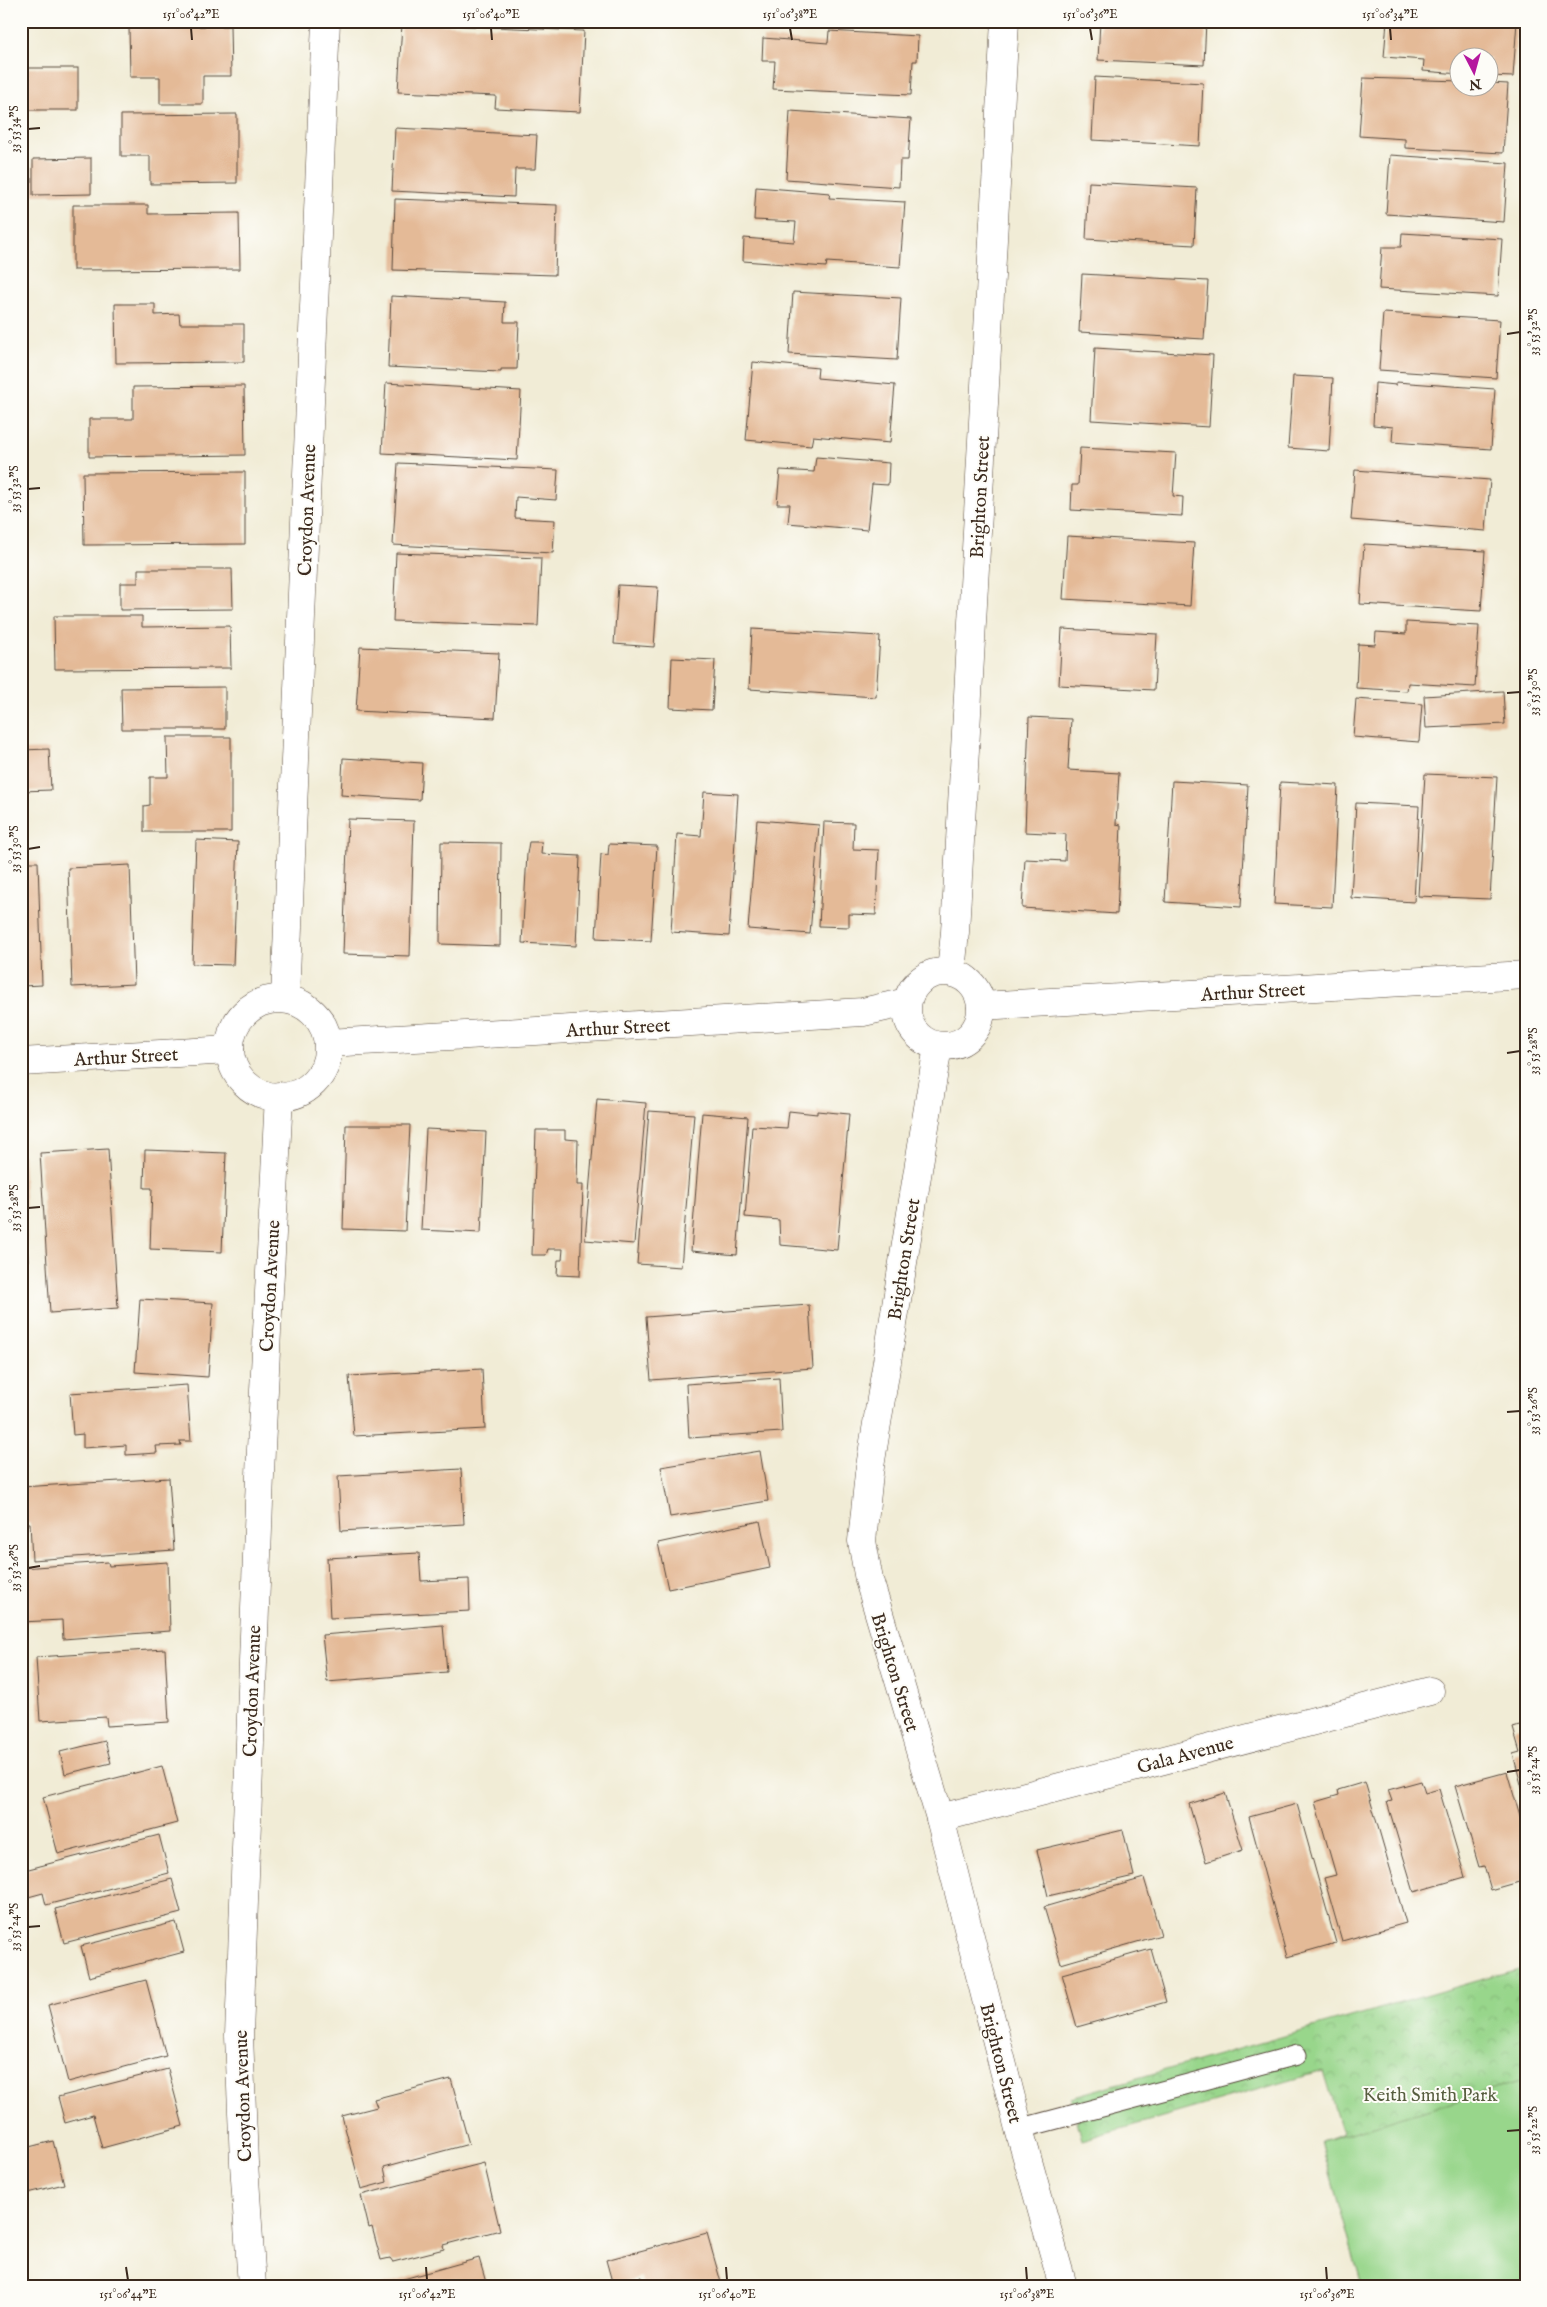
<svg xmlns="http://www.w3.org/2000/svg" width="1547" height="2307" font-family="'IM FELL English',serif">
<defs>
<pattern id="park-crowns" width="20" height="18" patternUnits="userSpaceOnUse" patternTransform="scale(1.25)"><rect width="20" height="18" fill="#98d68b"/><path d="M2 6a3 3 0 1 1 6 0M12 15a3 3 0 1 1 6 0" fill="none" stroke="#84b878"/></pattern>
</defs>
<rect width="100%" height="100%" fill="#fdfcf7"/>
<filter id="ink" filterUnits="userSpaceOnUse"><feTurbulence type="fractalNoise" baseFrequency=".02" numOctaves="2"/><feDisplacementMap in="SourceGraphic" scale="10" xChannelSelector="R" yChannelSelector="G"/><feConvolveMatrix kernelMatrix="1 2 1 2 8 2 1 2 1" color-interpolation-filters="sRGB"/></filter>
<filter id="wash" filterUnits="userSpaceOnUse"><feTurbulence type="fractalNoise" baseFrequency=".0096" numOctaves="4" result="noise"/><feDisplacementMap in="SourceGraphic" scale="20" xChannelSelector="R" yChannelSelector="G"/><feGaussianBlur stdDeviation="1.12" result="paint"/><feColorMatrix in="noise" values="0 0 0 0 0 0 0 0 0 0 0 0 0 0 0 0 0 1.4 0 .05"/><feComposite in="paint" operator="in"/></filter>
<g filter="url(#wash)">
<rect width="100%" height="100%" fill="#f1ecd6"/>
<path fill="url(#park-crowns)" stroke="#6a8054" d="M1526,1967V2286H1362L1321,2142L1342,2134L1323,2071L1082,2140L1071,2097Z"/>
<path fill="#98d68b" stroke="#6a8054" d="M1526,2080V2286H1362L1321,2142Z"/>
<g id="blocks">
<g fill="#e4ba97">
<path d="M1100,21H1206L1204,65L1098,60Z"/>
<path d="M1387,21H1517L1513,77L1490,76V58H1460V74L1423,71L1424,60L1384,57Z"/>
<path d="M402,23L584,31L580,112L495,108L496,96L398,92Z"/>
<path d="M230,26L231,76H203V104H160V77H130L129,27Z"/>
<path d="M829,31L918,36L917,61H913L911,95L773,89L775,61H762L763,38L828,43Z"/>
<rect x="23" y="68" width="55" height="42"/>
<path d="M1095,77L1203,83L1200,146L1092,140Z"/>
<path d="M1363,78L1460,81V88H1490V83L1508,84L1503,153L1405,148V139L1359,136Z"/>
<path d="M790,111L911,119L908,160H900L899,187L786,179Z"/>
<path d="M237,114V183L150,184V156H121V115Z"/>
<path d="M395,128L537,135L535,169H515L514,197L392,191Z"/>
<path d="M1390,155L1508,163L1504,222L1386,214Z"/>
<path d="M91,158V194L33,195V159Z"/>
<path d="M1089,182L1197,188L1194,245L1086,239Z"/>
<path d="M756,187L830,193L829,198L905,202L900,267L827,262L826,267L743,261L744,238L794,242L796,222L754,220Z"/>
<path d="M395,199L557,205L555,275L393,270Z"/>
<path d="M73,205H148V214L239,213L240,269L73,270Z"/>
<path d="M1402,233L1502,239L1498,296L1379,289L1382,247H1401Z"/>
<path d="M1082,274L1208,281L1204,339L1079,332Z"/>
<path d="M793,292L901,298L897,360L789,354Z"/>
<path d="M391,296L505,302L504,322H519L517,369H501V372L388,367Z"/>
<path d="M115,304H155V315L179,314L180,324H244V362L116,363Z"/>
<path d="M1383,313L1500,320L1496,378L1379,370Z"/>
<path d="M1095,348L1213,355L1209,427L1091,420Z"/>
<path d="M753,362L818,368L817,378L895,385L890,443L813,436L811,446L746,440Z"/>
<path d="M1293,376L1333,378L1329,451L1288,448Z"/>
<path d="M1396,382L1495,389L1491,449L1392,442L1393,427L1373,425L1375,383L1396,385Z"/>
<path d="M386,383L521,391L517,460L382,453Z"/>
<path d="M244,386L245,455L89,457V419H133V387Z"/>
<path d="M1080,448L1176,453L1173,496L1183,497L1182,516L1071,510L1072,485H1078Z"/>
<path d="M816,457L889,463L888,485L872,484L867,530L788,523L790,504H777L780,470L814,472Z"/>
<path d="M398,463L558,470L556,500L516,497L515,518L555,520L553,553L393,545Z"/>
<path d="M1355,470L1490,480L1486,531L1351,520Z"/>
<path d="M245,472V544L84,545L83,473Z"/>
<path d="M1067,536L1194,543L1190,606L1063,599Z"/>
<path d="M1364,544L1485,551L1481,611L1360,604Z"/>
<path d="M396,553L541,558L538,626L393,621Z"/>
<path d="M138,569H232L233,609L120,610V583H138Z"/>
<path d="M618,585L658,587L654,647L614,644Z"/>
<path d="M54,616H142V627L230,626L231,668L55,669Z"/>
<path d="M1406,622L1479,626L1475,687L1408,683L1407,691L1356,688L1358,644L1375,645L1376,632L1406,634Z"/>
<path d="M752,629L880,636L876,697L749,689Z"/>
<path d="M1062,629L1157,634L1154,690L1059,685Z"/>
<path d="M360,647L499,653L495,718L356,711Z"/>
<path d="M672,658L715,660L712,710L670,708Z"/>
<path d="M225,687V729H122L121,688Z"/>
<path d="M1503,691L1505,724L1426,728L1424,696Z"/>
<path d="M1356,699L1422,704L1419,742L1353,737Z"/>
<path d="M1029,717L1071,719L1068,770L1119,773L1116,824L1121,825L1117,914L1022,908L1025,859L1065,861L1066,834L1025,832Z"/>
<path d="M167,737H231V832H144V806L150,805V777H168Z"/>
<path d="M49,749L51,790L21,791V750Z"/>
<path d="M343,758L422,763L420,800L341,795Z"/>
<path d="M1425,774L1497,777L1490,899L1418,896Z"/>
<path d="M1172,781L1248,785L1241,907L1165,902Z"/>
<path d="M1280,782L1338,785L1332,907L1274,904Z"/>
<path d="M704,792L738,794L729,936L671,932L677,834L701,836Z"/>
<path d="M1356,803L1419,806L1414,902L1351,898Z"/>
<path d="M348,819L414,821L410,956L343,954Z"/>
<path d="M757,820L819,825L810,934L748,929Z"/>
<path d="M824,822L854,823L853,849L879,850L876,915L849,914V927L819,926Z"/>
<path d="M196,840L238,842L233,965L192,964Z"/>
<path d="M441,842L501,843L500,946L440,944Z"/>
<path d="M529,842H542L541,854L580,856L576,946L522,943L527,854Z"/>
<path d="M609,844L657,846L651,941L596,938L601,854L608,855Z"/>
<path d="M21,862H38L42,985L21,986Z"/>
<path d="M130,865L134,984L72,987L68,868Z"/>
<path d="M597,1099L646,1103L634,1244L585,1240Z"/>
<path d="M649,1111L694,1114L681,1267L637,1264Z"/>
<path d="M789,1111L817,1114V1111L849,1114L837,1250L780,1245L779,1220L745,1217L752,1126L787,1128Z"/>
<path d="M702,1113L748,1117L737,1255L691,1251Z"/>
<path d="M346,1125H410L405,1231L343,1229Z"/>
<path d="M426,1129L486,1132L481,1233L421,1230Z"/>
<path d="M536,1130H565V1139L578,1140L577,1185H583L580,1276L557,1275L558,1260H562L563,1249H548L546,1255H532Z"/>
<path d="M108,1149L118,1308L50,1313L40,1153Z"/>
<path d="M145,1150L226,1153L222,1252L150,1249L152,1188H144Z"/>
<path d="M21,1155H23L29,1284L21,1285Z"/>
<path d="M140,1299L213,1303L208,1377L135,1372Z"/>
<path d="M809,1305L813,1368L651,1380L646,1317Z"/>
<path d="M482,1369L485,1429L354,1436L349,1376Z"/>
<path d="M779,1378L782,1432L689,1438L686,1384Z"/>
<path d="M187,1385L191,1441H180L181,1445L156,1446L157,1453L126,1455V1445L83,1448V1434L73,1435L70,1393Z"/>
<path d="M760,1451L768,1501L670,1517L661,1467Z"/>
<path d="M461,1469L464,1524L341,1531L338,1476Z"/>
<path d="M169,1478L174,1550L32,1560L30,1523H21V1487Z"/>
<path d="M760,1521L770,1568L668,1589L658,1543Z"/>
<path d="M419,1553L421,1581L469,1579L470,1611L330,1618L327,1558Z"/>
<path d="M108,1562L109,1566L168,1562L170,1631L63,1639L62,1620L21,1622V1568Z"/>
<path d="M443,1625L447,1672L327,1682L322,1635Z"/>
<path d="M165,1649L169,1722L107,1726L106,1717L40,1721L36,1657Z"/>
<path d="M1526,1724V1799H1525L1513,1754L1520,1752L1513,1728Z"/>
<path d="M105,1741L111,1763L65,1774L60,1752Z"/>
<path d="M162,1766L177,1823L58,1854L43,1797Z"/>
<path d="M1507,1772L1526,1837V1880L1491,1890L1484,1866L1479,1867L1455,1786Z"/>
<path d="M1421,1781L1425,1793L1439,1789L1465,1877L1414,1892L1387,1802L1392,1801L1388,1790Z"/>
<path d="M1365,1782L1406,1923L1342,1941L1324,1878L1336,1875L1315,1802L1339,1795L1338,1790Z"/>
<path d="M1225,1793L1243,1850L1206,1862L1189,1804Z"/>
<path d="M1297,1804L1336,1943L1287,1957L1249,1817Z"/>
<path d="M1123,1830L1134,1876L1048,1896L1037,1850Z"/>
<path d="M159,1835L169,1873L46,1905L43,1893L21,1899V1871Z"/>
<path d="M1144,1878L1161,1935L1061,1964L1044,1907Z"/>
<path d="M172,1879L181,1913L64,1943L55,1909Z"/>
<path d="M176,1922L184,1952L89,1977L81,1946Z"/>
<path d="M1151,1949L1166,2002L1077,2027L1062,1974Z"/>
<path d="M146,1980L166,2056L68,2082L48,2005Z"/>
<path d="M168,2069L183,2126L102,2148L93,2115L65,2123L58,2097Z"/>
<path d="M451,2079L469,2144L384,2167L387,2182L361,2189L342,2116L377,2107L374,2099Z"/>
<path d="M53,2141L64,2184L23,2194L21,2149Z"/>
<path d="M484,2163L500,2230L443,2245L444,2249L393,2262L390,2258L381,2260L372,2227L369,2228L361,2195Z"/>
<path d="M707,2233L722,2286H643L641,2277L613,2285L606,2260Z"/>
<path d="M479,2258L487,2286H382V2285Z"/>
</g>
</g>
</g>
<g filter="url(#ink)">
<use href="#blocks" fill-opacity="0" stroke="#56473a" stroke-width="1"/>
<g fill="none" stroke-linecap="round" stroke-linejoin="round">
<defs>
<path id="service" d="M1019,2129L1297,2055"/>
<g id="minor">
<circle cx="944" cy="1009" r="37"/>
<path d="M951,972L955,932L1005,21"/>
<path d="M981,1006L1526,975"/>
<path d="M328,1043L863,1012L907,1002"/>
<path d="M938,1046L869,1473L862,1541L869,1580L940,1818L1019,2129L1063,2286"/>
<path d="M21,1062L230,1050"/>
<path d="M940,1818L1430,1691"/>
</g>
<g id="tertiary">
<path d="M285,999L326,21"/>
<circle cx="279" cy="1048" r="49"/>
<path d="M252,2286L244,2163L239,2035L261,1449L279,1096"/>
</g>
</defs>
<use href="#service" stroke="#56473a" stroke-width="21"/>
<use href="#minor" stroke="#56473a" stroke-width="29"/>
<use href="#tertiary" stroke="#56473a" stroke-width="29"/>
<use href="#service" stroke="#fff" stroke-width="19"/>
<use href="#minor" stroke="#fff" stroke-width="28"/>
<use href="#tertiary" stroke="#fff" stroke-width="28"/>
</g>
</g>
<path fill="none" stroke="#3b2a1e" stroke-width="2" d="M191,28L192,40M491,28L492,40M790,28L792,40M1090,28L1092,40M1390,28L1391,40M28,129L40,128M1507,334L1520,332M28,489L40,488M1507,693L1520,692M28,849L40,847M1507,1053L1520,1051M28,1208L40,1207M1507,1412L1520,1411M28,1568L40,1566M1507,1772L1520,1770M28,1927L40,1926M1507,2131L1520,2130M126,2267L128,2280M426,2267L427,2280M726,2267L727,2280M1026,2267L1027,2280M1326,2267L1327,2280"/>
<g text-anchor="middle" stroke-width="4" stroke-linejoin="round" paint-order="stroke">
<g font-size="19" fill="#3b2a1e" stroke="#fdfcf7">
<text transform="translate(979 497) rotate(-87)" y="7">Brighton Street</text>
<text transform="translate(306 510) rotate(-88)" y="7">Croydon Avenue</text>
<text transform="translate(1253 991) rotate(-3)" y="7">Arthur Street</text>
<text transform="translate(618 1027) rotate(-3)" y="7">Arthur Street</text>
<text transform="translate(126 1056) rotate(-3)" y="7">Arthur Street</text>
<text transform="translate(903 1259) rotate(-81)" y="7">Brighton Street</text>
<text transform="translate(269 1286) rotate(-87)" y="7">Croydon Avenue</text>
<text transform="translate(896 1672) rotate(73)" y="7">Brighton Street</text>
<text transform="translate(251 1691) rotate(-88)" y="7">Croydon Avenue</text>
<text transform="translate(1185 1754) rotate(-15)" y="7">Gala Avenue</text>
<text transform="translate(1002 2063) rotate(76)" y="7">Brighton Street</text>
<text transform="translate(242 2096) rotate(-92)" y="7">Croydon Avenue</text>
</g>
<g font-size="19" fill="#575e3f" stroke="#fdfcf7">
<text x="1430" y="2101">Keith Smith Park</text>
</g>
</g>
<rect width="1547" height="2307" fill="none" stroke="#fdfcf7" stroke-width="55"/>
<g transform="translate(1474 72) rotate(174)"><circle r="24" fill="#fdfcf7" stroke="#afa8a0"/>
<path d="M0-4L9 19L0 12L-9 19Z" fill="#b5179e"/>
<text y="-8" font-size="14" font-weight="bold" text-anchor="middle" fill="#3b2a1e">N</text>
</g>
<rect x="28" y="28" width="1492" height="2252" fill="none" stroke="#3b2a1e" stroke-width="2"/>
<g font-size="12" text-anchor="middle" fill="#3b2a1e">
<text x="191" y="18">151°06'42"E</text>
<text x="491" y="18">151°06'40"E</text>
<text x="790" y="18">151°06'38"E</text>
<text x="1090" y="18">151°06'36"E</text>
<text x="1390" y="18">151°06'34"E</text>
<text transform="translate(14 129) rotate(-90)" y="4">33°53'34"S</text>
<text transform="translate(1533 332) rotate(-90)" y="4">33°53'32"S</text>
<text transform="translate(14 489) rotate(-90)" y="4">33°53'32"S</text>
<text transform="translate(1533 692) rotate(-90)" y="4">33°53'30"S</text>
<text transform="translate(14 849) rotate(-90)" y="4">33°53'30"S</text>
<text transform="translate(1533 1051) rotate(-90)" y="4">33°53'28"S</text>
<text transform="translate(14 1208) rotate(-90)" y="4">33°53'28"S</text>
<text transform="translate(1533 1411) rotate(-90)" y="4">33°53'26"S</text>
<text transform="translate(14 1568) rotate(-90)" y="4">33°53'26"S</text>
<text transform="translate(1533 1770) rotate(-90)" y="4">33°53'24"S</text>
<text transform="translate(14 1927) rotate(-90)" y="4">33°53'24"S</text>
<text transform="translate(1533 2130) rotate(-90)" y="4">33°53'22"S</text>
<text x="128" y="2298">151°06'44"E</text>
<text x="427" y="2298">151°06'42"E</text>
<text x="727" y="2298">151°06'40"E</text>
<text x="1027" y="2298">151°06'38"E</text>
<text x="1327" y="2298">151°06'36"E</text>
</g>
</svg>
